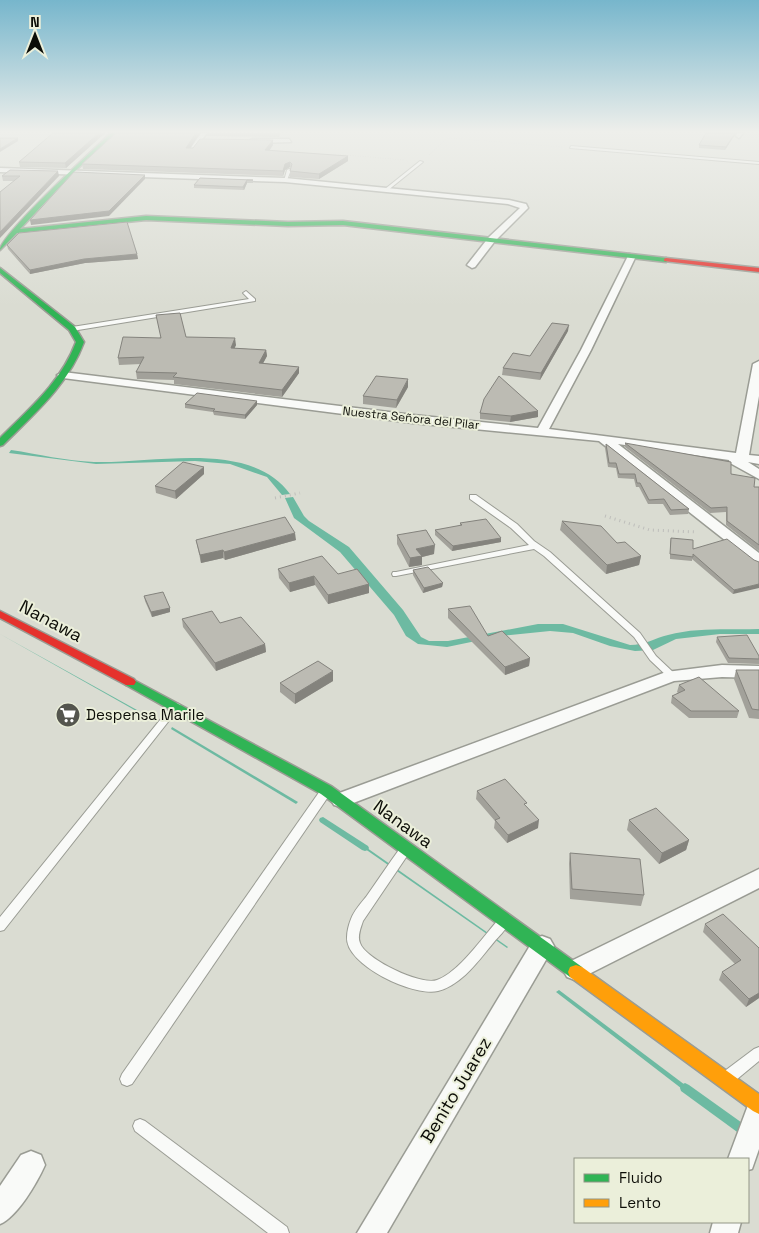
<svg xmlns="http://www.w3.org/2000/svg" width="759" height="1233" font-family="'Space Grotesk',sans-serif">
<rect width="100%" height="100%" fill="#dadcd2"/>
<g fill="#6dbaa2">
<path d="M11,450C38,454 66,461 94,462C152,464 251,439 290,494L282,495L267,477L230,464L195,461L96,464L9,453Z"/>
<path d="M293,497L304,516L309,521L349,547L403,610L421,637L429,641H448L538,624H563L630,645C645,645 655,638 668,635C697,627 729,630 759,629V634H720L676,639L653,650L635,651L610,646L573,633L550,631L500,636L447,647L418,644L406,636L394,615L340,552L294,518L285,498Z"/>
<path d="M0,634L155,720L154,721Z"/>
<path d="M172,727L298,802L296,804L171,729Z"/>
<path d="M360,843L508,947L507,948L358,844Z"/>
<path d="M559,990L693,1091L690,1095L556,992Z"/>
</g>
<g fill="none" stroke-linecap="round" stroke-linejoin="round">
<g fill="#6dbaa2" fill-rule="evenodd">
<path d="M323,817L368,846L369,848L368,850L365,851L362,850L320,822L319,820L320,818Z"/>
<path d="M685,1083L689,1085L759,1135V1146L755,1145L681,1091L680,1088L681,1085Z"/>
</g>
<defs>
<g id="lane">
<path d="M571,146L759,162V164L570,148Z"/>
<path d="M420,161L423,162L387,191H385V189Z"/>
<path d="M289,169L291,170L287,180L284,181L287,170Z"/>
<path d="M246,291L255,299V301L72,331L69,329L72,327L249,299L243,293Z"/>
<path d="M470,495H476L517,524L534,541L550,552L640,633L656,656L675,674L677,676L675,678H669L650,660L634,637L544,556L534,549L396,576H393L392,574L393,572H396L529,545L511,528L470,499Z"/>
<path d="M176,703L179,704L181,706L179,708L4,930L0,931V917L173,704Z"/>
<path d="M326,787L330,788L331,791L330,794L132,1084L127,1086L122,1084L120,1079L122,1074L322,788Z"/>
<path d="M405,846L409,847L411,850L409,853L363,921C361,927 357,936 360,943C365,959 421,986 437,980C458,973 483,937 498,920L502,919L506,920L508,924C505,931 499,936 494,942C479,960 462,985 438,991C414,997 345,965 347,937C347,931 349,924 351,919C354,911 361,903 366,897C378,880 389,863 401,847Z"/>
<path d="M759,1047V1061L736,1080L731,1082L726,1080L724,1075L726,1070L754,1049Z"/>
<path d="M140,1119L145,1121L287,1227L289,1233H268L135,1131L133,1126L135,1121Z"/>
</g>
<g id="street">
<path d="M201,133H207L192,152H188Z"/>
<path d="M737,133H743L739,138L736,136Z"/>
<path d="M289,139L291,142L252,143L249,141L252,139Z"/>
<path d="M0,168L285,178L509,200L526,204L528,208L495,241L475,267L472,268L467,265L489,237L520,208L508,204L285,182L0,172Z"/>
<path d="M629,254L636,256L591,350L549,429L736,453L753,364L759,361V396L749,455L759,456V464L748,462L759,469V479L730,463L729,460L618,444L759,553V565L754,563L599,441L413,423L63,378L57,375L63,372L413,415L538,428L581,350Z"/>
<path d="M722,665L759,666V678L722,677L674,681L348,805L341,807L334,805L331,800L334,795L666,672Z"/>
<path d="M759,869V888L583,977L575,980L567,977L563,970L567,963Z"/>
<path d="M542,936L550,939L554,946L550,953L387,1233H357L534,939Z"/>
<path d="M759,1096V1149L752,1169L748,1170V1159H728L750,1100Z"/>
<path d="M31,1151L41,1155L45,1165C37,1183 17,1217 0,1224V1186L21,1155Z"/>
<path d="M713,1222H741L738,1233H710Z"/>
</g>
<g id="fast">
<path d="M111,133H116L73,173L20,229L146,216L288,222L343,221L666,258L669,260L666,262L343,225L288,226L146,220L17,233L0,250C0,235 94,149 111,133Z"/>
<path d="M0,268L75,327L84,342C68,385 35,413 3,445L0,446V438C30,408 61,382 76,342L69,330L0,273Z"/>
<path d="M130,678L331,786L582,967L584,972L582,977L576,979L570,977L321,794L126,685L124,682Z"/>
</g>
<path id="slow" d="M576,965L582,967L759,1094V1114L753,1111L570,977L568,972L570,967Z"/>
<g id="jam">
<path d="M666,258L759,268V272L664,261V259Z"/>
<path d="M0,611L134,679L136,682L134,685H126L0,618Z"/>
</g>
</defs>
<use href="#lane" stroke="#9a9c94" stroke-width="2"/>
<use href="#street" stroke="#9a9c94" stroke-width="3"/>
<use href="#fast" stroke="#9a9c94" stroke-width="3"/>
<use href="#slow" stroke="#9a9c94" stroke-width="3"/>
<use href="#jam" stroke="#9a9c94" stroke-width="3"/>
<g stroke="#bebebb" stroke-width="1" stroke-dasharray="0.5 2" stroke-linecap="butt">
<path d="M449,138L562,147"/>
<path d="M333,154L405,160"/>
<path d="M429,155L453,133"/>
</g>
<g stroke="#bebebb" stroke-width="3" stroke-dasharray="1 4" stroke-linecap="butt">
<path d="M275,498L300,493"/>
<path d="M605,516L650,530L697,532"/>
</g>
<use href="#lane" fill="#f9faf8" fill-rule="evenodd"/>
<use href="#street" fill="#f9faf8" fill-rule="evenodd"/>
<use href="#fast" fill="#30b455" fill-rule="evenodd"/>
<use href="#slow" fill="#ff9f0a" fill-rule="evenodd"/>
<use href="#jam" fill="#e5322d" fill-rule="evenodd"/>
</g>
<g fill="#a2a19a">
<path d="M105,133L66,168L20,167L19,162Z"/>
<path d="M116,133H200L190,148L273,140V145L269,151L348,156V161L319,179L290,177V171L291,168L290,167L285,170L283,176L83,169L82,164Z"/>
<path d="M207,133H281L279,137L207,136Z"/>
<path d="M706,133H736L725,150L699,148V145Z"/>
<path d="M2,176H59L14,181H3Z"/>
<path d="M200,178L253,180V183H247L244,190L194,188V185Z"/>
<path d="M7,245L137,254L138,259L85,263L30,274L8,249Z"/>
<path d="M156,315L186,337L236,345L234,348L266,350L267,356L263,363L299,367V373L282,397L174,384V380L137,379L136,372L141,364L119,365L118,358L161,337Z"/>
<path d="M568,331L540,380L502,375L503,368L530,356Z"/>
<path d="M408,387L396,408L363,404V396Z"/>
<path d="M257,401V405L245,419L214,415L213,412L185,408V404Z"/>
<path d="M538,411V417L510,422L480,419V413Z"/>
<path d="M625,443L731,474L754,487H759V551L726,525V512L710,513L625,447Z"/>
<path d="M606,444L689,509L688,514L670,515L663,504H648L639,487H636L634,479L618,478L616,468L608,467L605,448Z"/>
<path d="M204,467V474L176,499L156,493L155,486Z"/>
<path d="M562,521L617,543L641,556L639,565L606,574L560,530Z"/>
<path d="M460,523L501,538V542L452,551L435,535V530L460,526Z"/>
<path d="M397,535L434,554L422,557V565L409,567L397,544Z"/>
<path d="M671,538L693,549L754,560L733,594L692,559V561L670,559V543Z"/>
<path d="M196,540H296L225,560L223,558L201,563Z"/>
<path d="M278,569L338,574L369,584V593L328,604L315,585L290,592L279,578Z"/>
<path d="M413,570L443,583L442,587L423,593L413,575Z"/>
<path d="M144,596L170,608V612L152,617L145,601Z"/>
<path d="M448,609L488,636L530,658L529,666L505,675L448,618Z"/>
<path d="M182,619L220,623L265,644L266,652L216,671L183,627Z"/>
<path d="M717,637L759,656V664L728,663L716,642Z"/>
<path d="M736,670H759V719L749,718L734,679Z"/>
<path d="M333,681L295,704L280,692V683Z"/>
<path d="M679,685L739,711L737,718H689L671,703L672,696L678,693L677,692Z"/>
<path d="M477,791L527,807L538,828L507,843L494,828L495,821L476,799Z"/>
<path d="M629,820L689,840L686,850L659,864L627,830Z"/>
<path d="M570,853L644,895L641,906L570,899L569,863Z"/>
<path d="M705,924L759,948V998L746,1007L719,980L722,972L735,964L703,932Z"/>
</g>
<g fill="#84837d">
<path d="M99,133H105L66,168L65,163Z"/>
<path d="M196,133H200L187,153L186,148Z"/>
<path d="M735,133H736L725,150L726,147Z"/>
<path d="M18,138V141L0,152V149Z"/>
<path d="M273,140V145L266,155L265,150Z"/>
<path d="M348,156V161L319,179V174Z"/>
<path d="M290,162V167L285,170L283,176V171L285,164Z"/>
<path d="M58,171L59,176L0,238V232Z"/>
<path d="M145,175V179L109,216L31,225L30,220Z"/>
<path d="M247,180V183L244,190L243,187Z"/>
<path d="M137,254L138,259L85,263L30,274V270L84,259Z"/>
<path d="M569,325L568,331L540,380L541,373Z"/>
<path d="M235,338L236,345L232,354L231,348Z"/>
<path d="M266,350L267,356L260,369L259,363Z"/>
<path d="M299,367V373L282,397V390Z"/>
<path d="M408,379V387L396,408L397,400Z"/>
<path d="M257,401V405L245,419V415Z"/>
<path d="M538,411V417L510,422L511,416Z"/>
<path d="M204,467V474L176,499L175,491Z"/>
<path d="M295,533L296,540L225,560L224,552Z"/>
<path d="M501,538V542L452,551L453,546Z"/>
<path d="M435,545L434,554L422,557V565L409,567L410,558L416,549Z"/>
<path d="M223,550V558L201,563L200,555Z"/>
<path d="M641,556L639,565L606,574L607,565Z"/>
<path d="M314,576L315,585L290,592L289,583Z"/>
<path d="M443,583L442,587L423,593L424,588Z"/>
<path d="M369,584V593L328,604V595Z"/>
<path d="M759,584V588L733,594L734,590Z"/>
<path d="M170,608V612L152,617L151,612Z"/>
<path d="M265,644L266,652L216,671L215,663Z"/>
<path d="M530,658L529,666L505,675V667Z"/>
<path d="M333,671V681L295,704V694Z"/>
<path d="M539,820L538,828L507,843L508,835Z"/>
<path d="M689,840L686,850L659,864L662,853Z"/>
<path d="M759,993V998L746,1007L749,999Z"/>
</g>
<g fill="#bcbbb3" stroke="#84837d">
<path d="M53,133H99L65,163L19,162Z"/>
<path d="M116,133H196L186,148H193L200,139L273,140L265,150L348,156L319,174L290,171L292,164L290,162L285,164L283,171L82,164Z"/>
<path d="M706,133H735L726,147L699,145Z"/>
<path d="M0,138H18L0,149Z"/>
<path d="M10,170L58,171L0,232V192L20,176H2Z"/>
<path d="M74,172L145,175L109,211L30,220Z"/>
<path d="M200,178L253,180H247L243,187L194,185Z"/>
<path d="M127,222L137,254L84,259L30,270L7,245L19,233Z"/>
<path d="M180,313L186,337L235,338L231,348L266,350L259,363L299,367L282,390L173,377L177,373L136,372L144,357L118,358L123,337L161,338L156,315Z"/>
<path d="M552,323L569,325L541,373L503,368L513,353L530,356Z"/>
<path d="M376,376L408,379L397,400L363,396Z"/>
<path d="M499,376L538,411L511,416L480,413L484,399Z"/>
<path d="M197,393L257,401L245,415L213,411L215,409L185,404Z"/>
<path d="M625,443L731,462V474L755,478L754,487H759V545L727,521V507L711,508Z"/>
<path d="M606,444L689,509L671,510L664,499L649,500L640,483H637L635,474H619L616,463H609Z"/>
<path d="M183,462L204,467L175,491L155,486Z"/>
<path d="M285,517L295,533L224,552L223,550L200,555L196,540Z"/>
<path d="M486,519L501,538L453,546L435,530L462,525L460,523Z"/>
<path d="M562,521L601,526L617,543L625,542L641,556L607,565Z"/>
<path d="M426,530L435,545L416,549L422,556L410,558L397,535Z"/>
<path d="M671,538L693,540V549L727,539L754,560L759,562V584L734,590L693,554V557L670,554Z"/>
<path d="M322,556L338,574L357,569L369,584L328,595L314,576L289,583L278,569Z"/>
<path d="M428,567L443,583L424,588L413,570Z"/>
<path d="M163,592L170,608L151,612L144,596Z"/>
<path d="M470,606L488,636L502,631L530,658L505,667L448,609Z"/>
<path d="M212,611L220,623L241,617L265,644L215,663L182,619Z"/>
<path d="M747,635L759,656V659L729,658L717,637Z"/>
<path d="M318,661L333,671L295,694L280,683Z"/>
<path d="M736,670H759V710L752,709Z"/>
<path d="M699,677L739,711H691L672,696L685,690L679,685Z"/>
<path d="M505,779L527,803L524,804L539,820L508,835L495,820L500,818L477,791Z"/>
<path d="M656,808L689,840L662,853L629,820Z"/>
<path d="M570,853L640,859L644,895L572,889Z"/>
<path d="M723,914L759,948V993L749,999L722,972L741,960L705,924Z"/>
</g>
<linearGradient id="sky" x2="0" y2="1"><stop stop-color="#77b6cc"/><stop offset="0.43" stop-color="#eeefeb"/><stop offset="1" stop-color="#eeefeb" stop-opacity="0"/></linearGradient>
<rect width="759" height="306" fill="url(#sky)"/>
<defs>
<symbol id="supermarket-disc" viewBox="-11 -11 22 22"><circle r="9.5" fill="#54554e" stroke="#ebefda"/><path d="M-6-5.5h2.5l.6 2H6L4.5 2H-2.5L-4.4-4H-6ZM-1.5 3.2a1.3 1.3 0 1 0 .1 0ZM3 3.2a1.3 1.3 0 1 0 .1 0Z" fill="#fff"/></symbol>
</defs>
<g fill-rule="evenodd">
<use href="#supermarket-disc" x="54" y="701" width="28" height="28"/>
</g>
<g text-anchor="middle" stroke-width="4" stroke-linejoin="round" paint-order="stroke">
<g font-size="12" fill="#0c0d07" stroke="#ebefda">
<text transform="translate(411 418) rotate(6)" y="4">Nuestra Señora del Pilar</text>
</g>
<g font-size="15" fill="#0c0d07" stroke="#ebefda" text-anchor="start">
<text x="86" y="720">Despensa Marile</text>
</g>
<g font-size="18" fill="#0c0d07" stroke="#ebefda">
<text transform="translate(51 621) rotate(28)" y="6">Nanawa</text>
<text transform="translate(403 824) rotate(36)" y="6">Nanawa</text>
<text transform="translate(456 1090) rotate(-59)" y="6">Benito Juarez</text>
</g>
</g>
<rect x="574" y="1158" width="175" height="65" fill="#ebefda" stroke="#929586"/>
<rect x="584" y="1174" width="25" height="8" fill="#30b455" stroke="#929586"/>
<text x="619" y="1183" font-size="15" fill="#0c0d07">Fluido</text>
<rect x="584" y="1199" width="25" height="8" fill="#ff9f0a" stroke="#929586"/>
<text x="619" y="1208" font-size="15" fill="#0c0d07">Lento</text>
<g transform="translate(35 35)" stroke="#ebefda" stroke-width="4" paint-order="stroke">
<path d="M0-4L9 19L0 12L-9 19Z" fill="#0c0d07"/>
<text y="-8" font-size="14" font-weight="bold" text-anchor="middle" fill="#0c0d07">N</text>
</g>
</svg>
